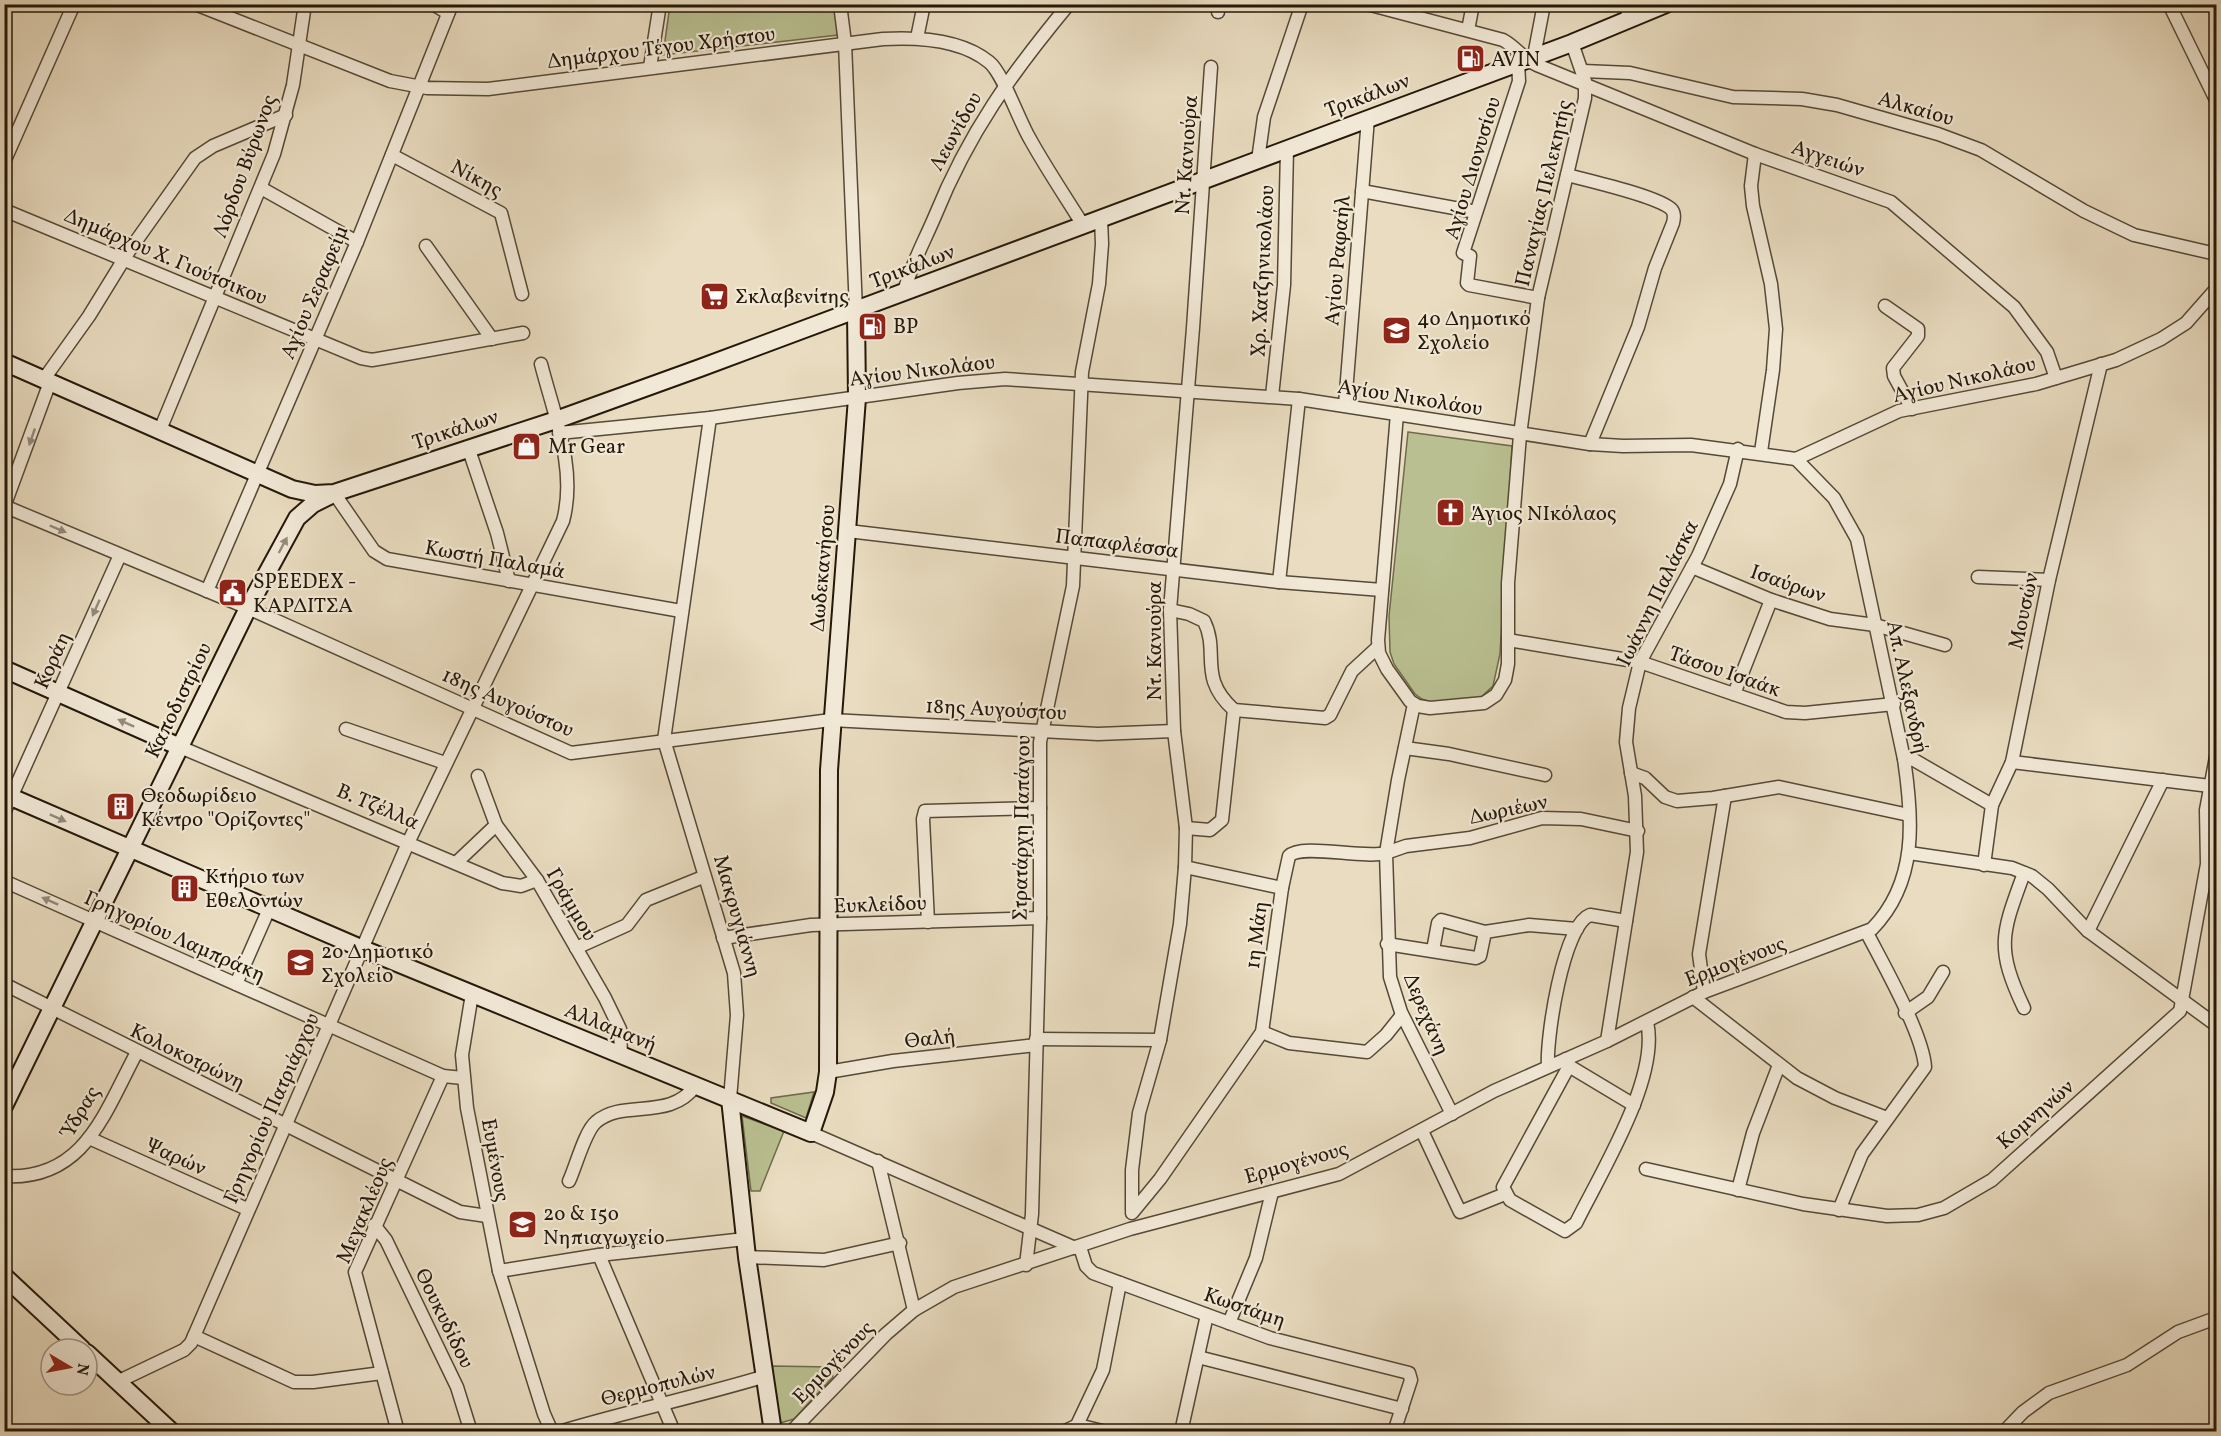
<svg xmlns="http://www.w3.org/2000/svg" width="2221" height="1436" font-family="Vollkorn,serif">
<rect width="100%" height="100%" fill="#e9dcc0"/>
<filter id="stains"><feTurbulence type="fractalNoise" baseFrequency=".00333" numOctaves="4"/><feColorMatrix values="0 0 0 0 .2 0 0 0 0 .09 0 0 0 0 .02 0 0 0 .5 -.17"/></filter>
<radialGradient id="worn" r=".72"><stop offset=".6" stop-color="#630" stop-opacity="0"/><stop offset="1" stop-color="#630" stop-opacity=".3"/></radialGradient>
<g fill="#b9bf90" stroke="#6e6c4c" stroke-width="1.5">
<path d="M670,5H834L838,35L663,55Z"/>
<path d="M1408,432L1512,446L1500,654L1493,686L1480,698L1431,702L1422,699L1415,694L1394,664L1390,652L1389,616Z"/>
<path d="M814,1092L806,1118L771,1103V1098Z"/>
<path d="M742,1116L784,1131L760,1191H751Z"/>
<path d="M772,1366L831,1367L833,1377L794,1419L780,1423Z"/>
</g>
<g fill="none" stroke-linecap="round" stroke-linejoin="round">
<defs>
<g id="street">
<path d="M195,4L390,81L427,88L488,89L883,39C918,37 961,39 989,62C1003,73 1019,121 1030,139C1046,168 1065,196 1083,225"/>
<path d="M433,4L448,13"/>
<path d="M840,4L845,43L856,311"/>
<path d="M1367,4L1503,40C1516,47 1523,59 1537,65L1755,154L1891,202L2014,307L2047,352L2056,378"/>
<path d="M2169,4L2216,100"/>
<path d="M1218,12V4"/>
<path d="M1627,21L1629,4"/>
<path d="M1468,30L1473,4"/>
<path d="M917,38L924,4"/>
<path d="M1534,56L1544,4"/>
<path d="M1518,62L1519,81L1463,253L1470,256L1467,283L1469,285L1538,298"/>
<path d="M650,67L660,4"/>
<path d="M1583,71L1630,73L1733,97L1802,99L1837,105L1938,134L1981,150L2084,211L2134,235L2216,254"/>
<path d="M1755,154L1751,186L1753,206L1771,284L1776,329L1773,370L1761,452"/>
<path d="M392,155L501,213L522,294"/>
<path d="M1258,160L1264,117L1302,4"/>
<path d="M4,162L74,4"/>
<path d="M1567,175C1586,180 1661,197 1672,210C1675,214 1674,219 1673,223L1655,268L1638,327L1590,444"/>
<path d="M261,188L357,242"/>
<path d="M1362,191L1476,212"/>
<path d="M4,210L361,358L372,360L418,352L523,333"/>
<path d="M426,246L492,339"/>
<path d="M904,292C911,265 924,242 935,216C969,132 1011,74 1069,4"/>
<path d="M1885,306L1918,329V336L1893,368L1894,376L1912,409"/>
<path d="M44,379L89,316L129,251L195,158L213,146L286,115"/>
<path d="M1272,396L1284,285L1287,149"/>
<path d="M1345,405L1368,118"/>
<path d="M1397,414L1378,640L1379,653L1387,669L1410,701L1418,706L1430,708L1484,703L1496,695L1505,680L1508,664V583L1520,435L1538,298L1585,98V81L1572,43"/>
<path d="M710,418L664,740L734,973L737,1015L730,1099"/>
<path d="M160,430L274,154L293,85L305,4"/>
<path d="M559,433L710,418L958,383L1005,379L1299,399L1590,444L1623,446L1691,445L1796,459L1899,411L2036,384L2116,360L2161,339L2186,323L2216,289"/>
<path d="M468,447L497,533L509,581"/>
<path d="M334,493L374,551L387,559L681,611"/>
<path d="M4,506L248,608L571,753L831,720L1098,734L1174,731"/>
<path d="M4,507L50,382"/>
<path d="M848,531L1279,582L1382,590"/>
<path d="M1692,567L1771,600L1830,619L1875,625L1945,645"/>
<path d="M1978,577L2049,580"/>
<path d="M1279,582L1299,399"/>
<path d="M207,591L357,242L452,4"/>
<path d="M1170,610L1189,614L1204,621C1220,653 1197,677 1234,710L1325,718L1330,715L1352,671L1378,647"/>
<path d="M1508,640L1640,662L1786,712L1805,713L1894,704"/>
<path d="M1734,694L1771,600"/>
<path d="M346,729L445,763"/>
<path d="M180,747L502,883L521,886L537,880"/>
<path d="M1405,748L1449,754L1545,775"/>
<path d="M1904,759L1914,760L1992,805"/>
<path d="M2012,762L2210,786"/>
<path d="M1631,773L1645,778L1665,797L1677,801L1713,798L1779,787L1909,815"/>
<path d="M478,776L496,825L537,880L605,998L620,1029L621,1055"/>
<path d="M4,813L120,555"/>
<path d="M1186,828L1210,830L1222,820L1234,710"/>
<path d="M1909,853L2012,868L2032,876L2048,889L2088,931L2216,1025"/>
<path d="M456,863L496,825"/>
<path d="M1984,865L1992,805L2012,762L2049,580L2101,364"/>
<path d="M1185,867L1282,888"/>
<path d="M4,881L443,1076L463,1078"/>
<path d="M928,922L923,819L925,811L1040,808"/>
<path d="M2088,931L2163,780"/>
<path d="M723,938L811,925L1040,918"/>
<path d="M1387,944L1476,958L1480,956L1485,932L1529,925L1577,929"/>
<path d="M576,948L627,925L646,900L703,877"/>
<path d="M1433,950L1438,923L1441,920L1485,932"/>
<path d="M4,984L460,1212L487,1216"/>
<path d="M236,984L269,909"/>
<path d="M1704,992L1699,954L1725,796"/>
<path d="M472,994L462,1055L467,1108L499,1271L544,1414L552,1432"/>
<path d="M1693,997L1797,1078L1835,1098L1887,1118"/>
<path d="M2024,1008C1995,947 2002,933 2024,873"/>
<path d="M1905,1013L1928,997L1943,972"/>
<path d="M1262,1032L1289,1043L1367,1052L1386,1035L1402,1015"/>
<path d="M1036,1039L1160,1040"/>
<path d="M1607,1041L1637,852L1635,796L1626,742L1629,708L1640,662L1698,556L1730,484L1738,449"/>
<path d="M1566,1059L1569,1066L1503,1187L1510,1200L1565,1231L1576,1223C1601,1172 1660,1078 1647,1022"/>
<path d="M1548,1066C1546,1039 1563,925 1590,915L1626,921"/>
<path d="M1569,1066L1634,1105"/>
<path d="M828,1072L893,1061L1036,1045"/>
<path d="M1452,1114L1401,1012L1390,977L1386,853L1406,846L1470,838L1542,818L1581,819L1638,831"/>
<path d="M1422,1131L1460,1212L1505,1194"/>
<path d="M811,1133L1075,1248"/>
<path d="M89,1138L247,1209"/>
<path d="M878,1161L914,1310"/>
<path d="M1646,1169L1803,1204L1887,1216L1918,1215L1944,1208L1992,1180L2180,1011L2207,864L2206,810L2216,757"/>
<path d="M4,1176C85,1181 105,1111 137,1052"/>
<path d="M569,1181C576,1166 585,1131 596,1122C624,1098 670,1122 696,1085"/>
<path d="M1738,1190L1753,1133L1779,1065"/>
<path d="M1132,1210V1170L1139,1113L1160,1040L1180,924L1185,867L1186,828L1174,731L1170,610L1193,328L1211,67"/>
<path d="M1839,1210L1862,1154L1925,1067C1923,1034 1883,964 1867,933"/>
<path d="M1132,1213L1160,1179L1262,1032L1282,888L1289,856C1302,843 1362,859 1386,853L1398,780L1414,704"/>
<path d="M374,1225L386,1240L457,1387L471,1432"/>
<path d="M1080,1247L1086,1266L1093,1273L1270,1338L1409,1373L1411,1380L1394,1432"/>
<path d="M599,1255L674,1432"/>
<path d="M747,1257L824,1260L900,1243"/>
<path d="M1026,1265L1032,1214L1040,918V742L1073,586L1082,372L1099,284L1102,244L1101,218"/>
<path d="M499,1271L599,1255L745,1239"/>
<path d="M1229,1323L1256,1258L1272,1192"/>
<path d="M194,1336L294,1382H313L382,1373"/>
<path d="M1198,1357L1402,1409"/>
<path d="M117,1382L184,1350L191,1343L408,843L563,521C577,469 554,415 541,364"/>
<path d="M1077,1425L1103,1370L1120,1283"/>
<path d="M398,1432L355,1272L443,1076"/>
<path d="M559,1432C628,1411 697,1397 766,1376"/>
<path d="M791,1432L886,1334L914,1310L954,1287L1130,1229L1339,1174L1494,1091L1607,1041L1704,992L1872,929C1918,882 1913,819 1904,759L1857,539L1834,498L1796,459"/>
<path d="M1063,1432L1078,1425L1106,1432"/>
<path d="M1181,1432L1207,1315"/>
<path d="M2004,1432L2023,1412L2049,1393L2127,1365L2178,1332L2216,1318"/>
</g>
<g id="secondary">
<path d="M4,362L292,489L315,494L334,493L556,420L700,368L1572,43L1666,4"/>
<path d="M4,669L180,747"/>
<path d="M4,794L363,949L811,1133L825,1092L828,1072L829,770L857,398L856,311"/>
<path d="M730,1099L747,1257L773,1432"/>
<path d="M4,1106L248,608L297,518L313,504L331,495"/>
<path d="M4,1276L82,1349"/>
<path d="M87,1353L172,1432"/>
</g>
</defs>
<use href="#street" stroke="#554937" stroke-width="15"/>
<use href="#secondary" stroke="#241809" stroke-width="20"/>
<use href="#street" stroke="#f1e8d6" stroke-width="12"/>
<use href="#secondary" stroke="#f1e8d6" stroke-width="16"/>
</g>
<defs><path id="oneway-solid" d="M-6-.8H1V-3.2L6.5 0L1 3.2V.8H-6Z" transform="scale(1.5)"/></defs>
<g fill="#958a7a">
<use href="#oneway-solid" transform="translate(32 437) rotate(109)"/>
<use href="#oneway-solid" transform="translate(58 529) rotate(23)"/>
<use href="#oneway-solid" transform="translate(283 545) rotate(-62)"/>
<use href="#oneway-solid" transform="translate(96 608) rotate(114)"/>
<use href="#oneway-solid" transform="translate(126 723) rotate(-156)"/>
<use href="#oneway-solid" transform="translate(58 818) rotate(24)"/>
<use href="#oneway-solid" transform="translate(50 901) rotate(-156)"/>
</g>
<defs>
<symbol id="fuel-square" viewBox="-11 -11 22 22"><rect x="-9" y="-9" width="18" height="18" rx="4" fill="#8f2418" stroke="#f1e8d6"/><path d="M-5.5-6h7V0h2V4h1.3V-2.5L3-4.5l.8-.8L6-3V5H2.5V1h-1V6h-7ZM-4.2-4.7v3.2H.2V-4.7Z" fill="#fff"/></symbol>
<symbol id="supermarket-square" viewBox="-11 -11 22 22"><rect x="-9" y="-9" width="18" height="18" rx="4" fill="#8f2418" stroke="#f1e8d6"/><path d="M-6-5.5h2.5l.6 2H6L4.5 2H-2.5L-4.4-4H-6ZM-1.5 3.2a1.3 1.3 0 1 0 .1 0ZM3 3.2a1.3 1.3 0 1 0 .1 0Z" fill="#fff"/></symbol>
<symbol id="school-square" viewBox="-11 -11 22 22"><rect x="-9" y="-9" width="18" height="18" rx="4" fill="#8f2418" stroke="#f1e8d6"/><path d="M0-5L7-2L0 1L-7-2ZM-4 1L0 2.5L4 1V4Q0 6-4 4Z" fill="#fff"/></symbol>
<symbol id="shop-square" viewBox="-11 -11 22 22"><rect x="-9" y="-9" width="18" height="18" rx="4" fill="#8f2418" stroke="#f1e8d6"/><path d="M-5-2.5h2.3a2.7 3.5 0 0 1 5.4 0H5L5.5 6h-11ZM-1.5-2.5h3a1.5 2.3 0 0 0-3 0Z" fill="#fff"/></symbol>
<symbol id="church-square" viewBox="-11 -11 22 22"><rect x="-9" y="-9" width="18" height="18" rx="4" fill="#8f2418" stroke="#f1e8d6"/><path d="M-1.2-6h2.4v3.5h3.3v2.4h-3.3V6h-2.4V-.1h-3.3v-2.4h3.3Z" fill="#fff"/></symbol>
<symbol id="civic-square" viewBox="-11 -11 22 22"><rect x="-9" y="-9" width="18" height="18" rx="4" fill="#8f2418" stroke="#f1e8d6"/><path d="M-.6-6.5H3V-4.5H.6V-3L4-1V1h2V6H-6V1h2V-1L-.6-3ZM-1.2 2.5V6h2.4V2.5Z" fill="#fff"/></symbol>
<symbol id="building-square" viewBox="-11 -11 22 22"><rect x="-9" y="-9" width="18" height="18" rx="4" fill="#8f2418" stroke="#f1e8d6"/><path d="M-4-6H4V6H1V3H-1V6H-4ZM-2.5-4.3h1.7v1.8h-1.7ZM.8-4.3h1.7v1.8H.8ZM-2.5-1h1.7V.8h-1.7ZM.8-1h1.7V.8H.8Z" fill="#fff"/></symbol>
</defs>
<g fill-rule="evenodd">
<use href="#fuel-square" x="1454" y="42" width="33" height="33"/>
<use href="#supermarket-square" x="698" y="280" width="33" height="33"/>
<use href="#fuel-square" x="856" y="310" width="33" height="33"/>
<use href="#school-square" x="1380" y="314" width="33" height="33"/>
<use href="#shop-square" x="510" y="430" width="33" height="33"/>
<use href="#church-square" x="1434" y="496" width="33" height="33"/>
<use href="#civic-square" x="216" y="576" width="33" height="33"/>
<use href="#building-square" x="104" y="790" width="33" height="33"/>
<use href="#building-square" x="168" y="872" width="33" height="33"/>
<use href="#school-square" x="284" y="946" width="33" height="33"/>
<use href="#school-square" x="506" y="1208" width="33" height="33"/>
</g>
<g text-anchor="middle" stroke-width="4.5" stroke-linejoin="round" paint-order="stroke">
<g font-size="21" fill="#241809" stroke="#f1e8d6">
<text transform="translate(661 47) rotate(-7)" y="7">Δημάρχου Τέγου Χρήστου</text>
<text transform="translate(1367 95) rotate(-21)" y="7">Τρικάλων</text>
<text transform="translate(1916 108) rotate(16)" y="7">Αλκαίου</text>
<text transform="translate(955 131) rotate(-61)" y="7">Λεωνίδου</text>
<text transform="translate(1186 155) rotate(-86)" y="7">Ντ. Κανιούρα</text>
<text transform="translate(1828 158) rotate(19)" y="7">Αγγειών</text>
<text transform="translate(244 166) rotate(-70)" y="7">Λόρδου Βύρωνος</text>
<text transform="translate(1472 168) rotate(-73)" y="7">Αγίου Διονυσίου</text>
<text transform="translate(477 178) rotate(29)" y="7">Νίκης</text>
<text transform="translate(1543 193) rotate(-77)" y="7">Παναγίας Πελεκητής</text>
<text transform="translate(166 256) rotate(23)" y="7">Δημάρχου Χ. Γιούτσικου</text>
<text transform="translate(1337 260) rotate(-85)" y="7">Αγίου Ραφαήλ</text>
<text transform="translate(912 266) rotate(-21)" y="7">Τρικάλων</text>
<text transform="translate(1262 271) rotate(-87)" y="7">Χρ. Χατζηνικολάου</text>
<text transform="translate(314 292) rotate(-67)" y="7">Αγίου Σεραφείμ</text>
<text transform="translate(922 370) rotate(-7)" y="7">Αγίου Νικολάου</text>
<text transform="translate(1964 379) rotate(-13)" y="7">Αγίου Νικολάου</text>
<text transform="translate(1410 397) rotate(9)" y="7">Αγίου Νικολάου</text>
<text transform="translate(455 429) rotate(-18)" y="7">Τρικάλων</text>
<text transform="translate(1117 543) rotate(7)" y="7">Παπαφλέσσα</text>
<text transform="translate(495 559) rotate(10)" y="7">Κωστή Παλαμά</text>
<text transform="translate(822 568) rotate(-85)" y="7">Δωδεκανήσου</text>
<text transform="translate(1788 583) rotate(19)" y="7">Ισαύρων</text>
<text transform="translate(1657 593) rotate(-64)" y="7">Ιωάννη Παλάσκα</text>
<text transform="translate(2023 611) rotate(-78)" y="7">Μουσών</text>
<text transform="translate(1154 641) rotate(-90)" y="7">Ντ. Κανιούρα</text>
<text transform="translate(52 660) rotate(-66)" y="7">Κοράη</text>
<text transform="translate(1725 671) rotate(19)" y="7">Τάσου Ισαάκ</text>
<text transform="translate(1908 687) rotate(78)" y="7">Απ. Αλεξανδρή</text>
<text transform="translate(178 700) rotate(-64)" y="7">Καποδιστρίου</text>
<text transform="translate(508 702) rotate(24)" y="7">18ης Αυγούστου</text>
<text transform="translate(996 709) rotate(3)" y="7">18ης Αυγούστου</text>
<text transform="translate(378 806) rotate(23)" y="7">Β. Τζέλλα</text>
<text transform="translate(1508 809) rotate(-12)" y="7">Δωριέων</text>
<text transform="translate(1021 828) rotate(-89)" y="7">Στρατάρχη Παπάγου</text>
<text transform="translate(572 904) rotate(60)" y="7">Γράμμου</text>
<text transform="translate(880 904) rotate(-2)" y="7">Ευκλείδου</text>
<text transform="translate(738 916) rotate(74)" y="7">Μακρυγιάννη</text>
<text transform="translate(1256 935) rotate(-83)" y="7">1η Μάη</text>
<text transform="translate(175 936) rotate(24)" y="7">Γρηγορίου Λαμπράκη</text>
<text transform="translate(1735 961) rotate(-21)" y="7">Ερμογένους</text>
<text transform="translate(1427 1014) rotate(67)" y="7">Δερεχάνη</text>
<text transform="translate(611 1027) rotate(22)" y="7">Αλλαμανή</text>
<text transform="translate(930 1038) rotate(-6)" y="7">Θαλή</text>
<text transform="translate(188 1056) rotate(26)" y="7">Κολοκοτρώνη</text>
<text transform="translate(271 1108) rotate(-66)" y="7">Γρηγορίου Πατριάρχου</text>
<text transform="translate(80 1111) rotate(-59)" y="7">Ύδρας</text>
<text transform="translate(2035 1114) rotate(-41)" y="7">Κομνηνών</text>
<text transform="translate(176 1156) rotate(24)" y="7">Ψαρών</text>
<text transform="translate(496 1160) rotate(80)" y="7">Ευμένους</text>
<text transform="translate(1296 1162) rotate(-16)" y="7">Ερμογένους</text>
<text transform="translate(364 1210) rotate(-67)" y="7">Μεγακλέους</text>
<text transform="translate(1245 1307) rotate(19)" y="7">Κωστάμη</text>
<text transform="translate(445 1318) rotate(64)" y="7">Θουκυδίδου</text>
<text transform="translate(833 1362) rotate(-46)" y="7">Ερμογένους</text>
<text transform="translate(658 1385) rotate(-14)" y="7">Θερμοπυλών</text>
</g>
<g font-size="21" fill="#241809" stroke="#f1e8d6" text-anchor="start">
<text x="1491" y="66">AVIN</text>
<text x="735" y="303">Σκλαβενίτης</text>
<text x="1417" y="325">4ο Δημοτικό<tspan x="1417" dy="24">Σχολείο</tspan></text>
<text x="893" y="333">BP</text>
<text x="548" y="453">Mr Gear</text>
<text x="1471" y="520">Άγιος ΝΙκόλαος</text>
<text x="253" y="588">SPEEDEX -<tspan x="253" dy="24">ΚΑΡΔΙΤΣΑ</tspan></text>
<text x="141" y="802">Θεοδωρίδειο<tspan x="141" dy="24">Κέντρο "Ορίζοντες"</tspan></text>
<text x="205" y="883">Κτήριο των<tspan x="205" dy="24">Εθελοντών</tspan></text>
<text x="321" y="958">2ο Δημοτικό<tspan x="321" dy="24">Σχολείο</tspan></text>
<text x="543" y="1220">2ο &amp; 15ο<tspan x="543" dy="24">Νηπιαγωγείο</tspan></text>
</g>
</g>
<rect width="2221" height="1436" fill="none" stroke="#e9dcc0" stroke-width="24"/>
<rect x="6" y="6" width="2209" height="1424" fill="none" stroke="#241809" stroke-width="3"/>
<rect x="12" y="12" width="2197" height="1412" fill="none" stroke="#241809" stroke-width="1.5"/>
<g transform="translate(69 1367) rotate(100)"><circle r="28" fill="#f1e8d6" stroke="#9f9584" stroke-width="1.5"/>
<path d="M0-4.5L10 22L0 15L-10 22Z" fill="#8f2418"/>
<text y="-9" font-size="16" font-weight="bold" text-anchor="middle" fill="#241809">N</text>
</g>
<rect width="100%" height="100%" filter="url(#stains)"/>
<rect width="100%" height="100%" fill="url(#worn)"/>
</svg>
